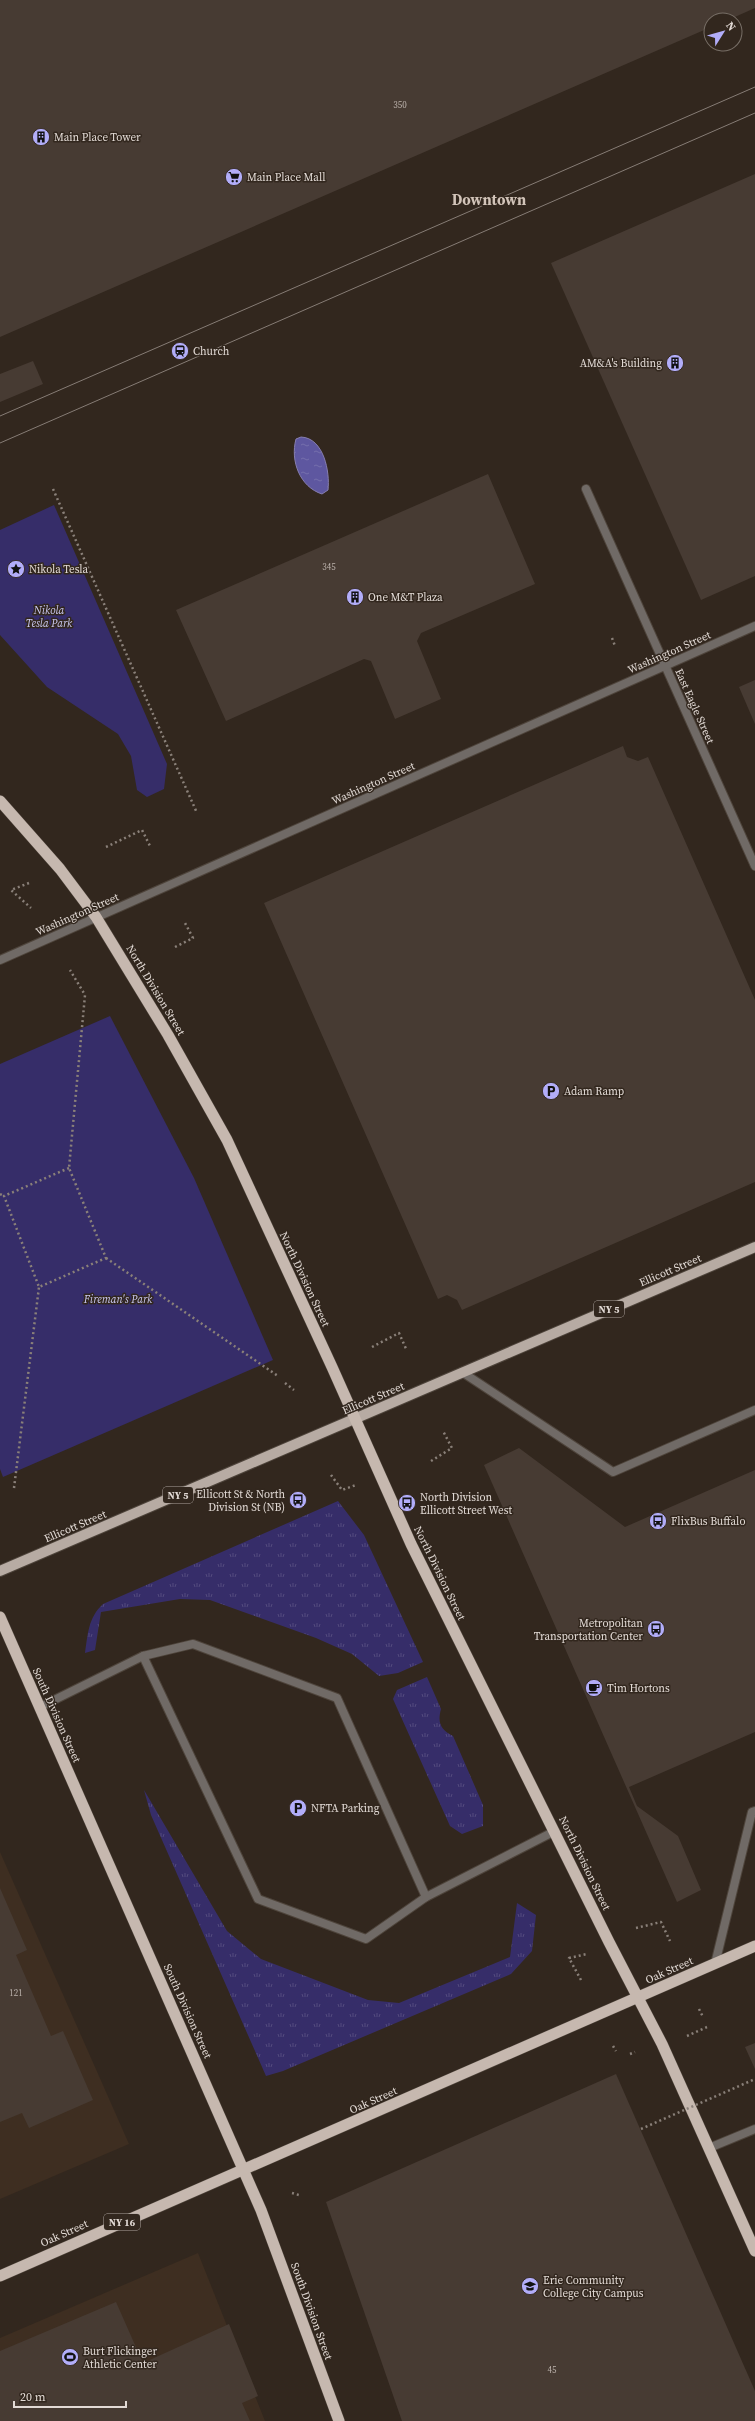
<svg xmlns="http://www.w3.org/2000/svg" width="755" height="2421" font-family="'Source Serif 4',serif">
<defs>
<pattern id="grass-tufts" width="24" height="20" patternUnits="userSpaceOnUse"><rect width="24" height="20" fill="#362d69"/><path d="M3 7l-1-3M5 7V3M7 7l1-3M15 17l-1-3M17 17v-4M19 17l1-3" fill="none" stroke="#534b7e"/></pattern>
<pattern id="water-ripples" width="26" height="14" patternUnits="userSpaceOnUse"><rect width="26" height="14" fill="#5e57a0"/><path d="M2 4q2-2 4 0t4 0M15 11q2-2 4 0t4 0" fill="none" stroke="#756fac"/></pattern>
</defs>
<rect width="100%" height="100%" fill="#32271e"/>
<g fill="#3e2e21">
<path d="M0,1852L129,2144L0,2199Z"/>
<path d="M198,2253L265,2421H0V2338Z"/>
</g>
<g fill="url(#grass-tufts)">
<path d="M338,1501L364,1535L423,1662L398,1673L379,1676L352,1654L316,1638L210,1600L180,1599L101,1612L95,1650L85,1653C88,1634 88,1618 103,1604Z"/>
<path d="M427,1677L441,1709C437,1723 441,1730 453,1736L483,1805V1826L462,1834L450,1826L393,1699L397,1690Z"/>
<path d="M144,1790L227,1931L261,1959L368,2000L399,2003L510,1957L517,1903L536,1915L532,1951L511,1974L283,2071L266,2076L151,1815Z"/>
</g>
<g fill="#362d69">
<path d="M54,505L167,764L164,789L147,797L137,790L131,756L118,734L47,687L0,635V530Z"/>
<path d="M110,1016L194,1178L273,1360L3,1477L0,1469V1064Z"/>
</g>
<path fill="url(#water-ripples)" stroke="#867eb0" d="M301,437C324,438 330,472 328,490L322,494C300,487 290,461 296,439Z"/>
<g fill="#473b33">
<path d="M0,0H755V8L728,20H711V27L0,337Z"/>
<path d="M755,174V576L701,600L551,263Z"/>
<path d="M33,361L43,384L0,402V374Z"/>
<path d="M488,474L535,584L421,633L417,641L441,699L395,719L371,661L364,659L226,721L176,610Z"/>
<path d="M755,680V724L739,687Z"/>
<path d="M623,746L627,757L638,761L648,757L755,1000V1182L462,1310L457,1300L447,1295L438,1299L264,903Z"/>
<path d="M519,1448L625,1527L755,1470V1732L629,1787L637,1806L678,1836L701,1890L677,1902L484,1465Z"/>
<path d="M0,1888L27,1950L16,1955L51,2036L63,2031L93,2100L29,2128L22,2113L0,2122Z"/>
<path d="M755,2043V2069L745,2047Z"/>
<path d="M616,2074L755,2391V2421H402L326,2202Z"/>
<path d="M116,2302L143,2363L229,2324L258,2396L242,2403L250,2421H0V2351Z"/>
</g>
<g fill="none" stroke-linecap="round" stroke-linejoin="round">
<defs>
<g id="service">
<path d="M462,1372L613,1472L755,1410"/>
<path d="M143,1656L258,1899L366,1939L426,1897L555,1831"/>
<path d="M40,1707L143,1656L193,1644L337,1698L426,1897"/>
<path d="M715,1964L752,1812L755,1811"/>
<path d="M709,2148L755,2129"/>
</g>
<path id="minor" d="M586,489L755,866"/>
<path id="tertiary" d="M0,960L755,626"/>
<path id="primary" d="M0,1571L755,1247"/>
<g id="trunk">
<path d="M0,801L60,869L96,917L168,1035L227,1140L332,1367L411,1544L609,1942L662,2044L755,2251"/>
<path d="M0,1617L261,2210L339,2421"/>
<path d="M0,2276L755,1946"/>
</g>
</defs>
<use href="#service" stroke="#4e443b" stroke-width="10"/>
<use href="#minor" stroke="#4e443b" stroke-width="10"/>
<use href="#tertiary" stroke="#4e443b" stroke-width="10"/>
<use href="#primary" stroke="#4e443b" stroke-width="12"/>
<use href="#trunk" stroke="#4e443b" stroke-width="12"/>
<g stroke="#8a8079" stroke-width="2.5" stroke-dasharray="2 3" stroke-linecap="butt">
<path d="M53,489L197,813"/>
<path d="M612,638L615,646"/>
<path d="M106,847L142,830L151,848"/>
<path d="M29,883L11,890L31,908"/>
<path d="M175,947L193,938L185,923"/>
<path d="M69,1168L4,1196L39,1287L106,1258L69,1168L85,995L70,970"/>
<path d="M0,1194L4,1196"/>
<path d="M106,1258L278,1376"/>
<path d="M372,1347L399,1333L407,1351"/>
<path d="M285,1383L294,1390"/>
<path d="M431,1461L452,1448L443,1431"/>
<path d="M331,1475L342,1490L356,1485"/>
<path d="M14,1488L39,1287"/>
<path d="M636,1928L661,1922L670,1941"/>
<path d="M581,1980L569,1958L587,1954"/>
<path d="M699,2009L703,2017"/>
<path d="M687,2036L707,2027"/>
<path d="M613,2046L616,2051"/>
<path d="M630,2054L635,2052"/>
<path d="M292,2193L299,2195"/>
</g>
<use href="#service" stroke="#706a66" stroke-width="8"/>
<use href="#minor" stroke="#706a66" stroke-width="8"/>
<use href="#tertiary" stroke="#706a66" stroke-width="8"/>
<use href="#primary" stroke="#b7aba3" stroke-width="10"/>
<use href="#trunk" stroke="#c6b8af" stroke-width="11"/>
<g stroke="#867c75" stroke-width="1">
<path d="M0,416L755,87"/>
<path d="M0,443L755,113"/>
</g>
<path stroke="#8a8079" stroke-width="2.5" stroke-dasharray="2 3" stroke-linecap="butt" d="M641,2129L755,2079"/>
</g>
<defs>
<symbol id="building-disc" viewBox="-11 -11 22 22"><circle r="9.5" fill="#b2adf9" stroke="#32271e"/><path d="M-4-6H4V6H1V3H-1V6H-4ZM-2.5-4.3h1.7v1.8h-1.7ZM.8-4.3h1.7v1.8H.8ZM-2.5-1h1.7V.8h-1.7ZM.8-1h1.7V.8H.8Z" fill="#111"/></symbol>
<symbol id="supermarket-disc" viewBox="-11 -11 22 22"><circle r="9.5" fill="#b2adf9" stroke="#32271e"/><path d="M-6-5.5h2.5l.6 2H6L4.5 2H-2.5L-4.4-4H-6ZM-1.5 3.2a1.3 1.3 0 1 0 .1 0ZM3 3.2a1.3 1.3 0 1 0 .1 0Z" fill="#111"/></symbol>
<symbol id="station-disc" viewBox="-11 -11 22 22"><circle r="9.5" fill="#b2adf9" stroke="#32271e"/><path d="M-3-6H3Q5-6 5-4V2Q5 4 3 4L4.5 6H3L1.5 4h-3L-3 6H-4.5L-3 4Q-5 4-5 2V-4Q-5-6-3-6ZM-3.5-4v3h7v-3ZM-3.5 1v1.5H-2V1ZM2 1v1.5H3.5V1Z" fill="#111"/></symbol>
<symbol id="sight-disc" viewBox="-11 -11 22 22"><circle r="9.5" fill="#b2adf9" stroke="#32271e"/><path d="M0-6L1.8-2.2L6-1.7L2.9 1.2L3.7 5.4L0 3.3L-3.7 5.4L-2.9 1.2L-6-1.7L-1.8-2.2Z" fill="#111"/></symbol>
<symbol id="parking-disc" viewBox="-11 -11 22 22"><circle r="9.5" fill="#b2adf9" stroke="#32271e"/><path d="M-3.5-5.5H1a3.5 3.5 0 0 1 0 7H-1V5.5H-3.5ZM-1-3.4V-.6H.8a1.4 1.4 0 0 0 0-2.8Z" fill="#111"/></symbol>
<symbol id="bus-disc" viewBox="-11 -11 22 22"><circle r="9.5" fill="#b2adf9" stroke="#32271e"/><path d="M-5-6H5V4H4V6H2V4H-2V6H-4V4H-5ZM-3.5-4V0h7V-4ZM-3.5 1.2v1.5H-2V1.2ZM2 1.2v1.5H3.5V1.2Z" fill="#111"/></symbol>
<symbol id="cafe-disc" viewBox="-11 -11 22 22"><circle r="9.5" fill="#b2adf9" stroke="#32271e"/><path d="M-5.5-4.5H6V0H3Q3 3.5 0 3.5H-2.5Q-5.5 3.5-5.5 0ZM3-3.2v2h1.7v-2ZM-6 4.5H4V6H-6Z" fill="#111"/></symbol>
<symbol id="university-disc" viewBox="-11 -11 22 22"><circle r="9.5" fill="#b2adf9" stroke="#32271e"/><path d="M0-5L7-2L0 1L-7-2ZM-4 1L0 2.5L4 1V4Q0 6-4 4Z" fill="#111"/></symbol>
<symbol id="stadium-disc" viewBox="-11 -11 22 22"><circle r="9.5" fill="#b2adf9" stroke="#32271e"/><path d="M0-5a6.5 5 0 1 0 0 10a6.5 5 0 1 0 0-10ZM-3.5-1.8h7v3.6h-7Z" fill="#111"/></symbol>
</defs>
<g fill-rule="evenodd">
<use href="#building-disc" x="31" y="127" width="20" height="20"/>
<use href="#supermarket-disc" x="224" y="167" width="20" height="20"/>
<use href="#station-disc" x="170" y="341" width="20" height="20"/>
<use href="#building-disc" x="665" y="353" width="20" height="20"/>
<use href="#sight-disc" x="6" y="559" width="20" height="20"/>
<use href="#building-disc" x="345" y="587" width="20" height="20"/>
<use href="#parking-disc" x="541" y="1081" width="20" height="20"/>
<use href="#bus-disc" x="288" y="1490" width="20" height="20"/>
<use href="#bus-disc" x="397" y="1493" width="20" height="20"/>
<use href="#bus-disc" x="648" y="1511" width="20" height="20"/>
<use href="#bus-disc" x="646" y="1619" width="20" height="20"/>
<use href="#cafe-disc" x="584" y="1678" width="20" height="20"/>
<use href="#parking-disc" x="288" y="1798" width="20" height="20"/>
<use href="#university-disc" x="520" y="2276" width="20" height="20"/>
<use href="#stadium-disc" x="60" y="2347" width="20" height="20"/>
</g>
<g text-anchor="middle" stroke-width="3" stroke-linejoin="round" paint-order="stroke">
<g font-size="9" fill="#bbb2ac">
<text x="400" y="108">350</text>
<text x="329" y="570">345</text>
<text x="16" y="1996">121</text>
<text x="552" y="2373">45</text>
</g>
<g fill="#32271e" stroke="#ada49e" stroke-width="1">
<rect x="594" y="1301" width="30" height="16" rx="3"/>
<rect x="163" y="1487" width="30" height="16" rx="3"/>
<rect x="104" y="2214" width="36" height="16" rx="3"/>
</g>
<g font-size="10" font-weight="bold" fill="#e2dad5">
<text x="609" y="1313">NY 5</text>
<text x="178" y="1499">NY 5</text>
<text x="122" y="2226">NY 16</text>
</g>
<g font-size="11" fill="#e2dad5" stroke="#32271e" text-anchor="start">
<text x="54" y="141">Main Place Tower</text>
<text x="247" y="181">Main Place Mall</text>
<text x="193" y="355">Church</text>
<text x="662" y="367" text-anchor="end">AM&amp;A's Building</text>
<text x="29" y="573">Nikola Tesla</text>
<text x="368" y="601">One M&amp;T Plaza</text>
<text x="564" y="1095">Adam Ramp</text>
<text x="285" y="1498" text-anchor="end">Ellicott St &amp; North<tspan x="285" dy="13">Division St (NB)</tspan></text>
<text x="420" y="1501">North Division<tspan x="420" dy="13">Ellicott Street West</tspan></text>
<text x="671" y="1525">FlixBus Buffalo</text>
<text x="643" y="1627" text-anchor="end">Metropolitan<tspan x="643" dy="13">Transportation Center</tspan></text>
<text x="607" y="1692">Tim Hortons</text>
<text x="311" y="1812">NFTA Parking</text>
<text x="543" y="2284">Erie Community<tspan x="543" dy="13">College City Campus</tspan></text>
<text x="83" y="2355">Burt Flickinger<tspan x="83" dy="13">Athletic Center</tspan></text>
</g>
<g font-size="11" font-style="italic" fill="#cbc9f3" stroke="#32271e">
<text x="49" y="614">Nikola<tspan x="49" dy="13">Tesla Park</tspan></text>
<text x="118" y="1303">Fireman's Park</text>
</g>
<g font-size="11" fill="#e2dad5" stroke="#32271e">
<text transform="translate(669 652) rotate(-24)" y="4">Washington Street</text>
<text transform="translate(695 706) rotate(66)" y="4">East Eagle Street</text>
<text transform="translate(373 783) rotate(-24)" y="4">Washington Street</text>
<text transform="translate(77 914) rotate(-24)" y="4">Washington Street</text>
<text transform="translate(156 990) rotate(59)" y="4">North Division Street</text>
<text transform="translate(670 1270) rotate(-23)" y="4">Ellicott Street</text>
<text transform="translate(305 1279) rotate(65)" y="4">North Division Street</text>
<text transform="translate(373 1398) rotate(-23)" y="4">Ellicott Street</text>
<text transform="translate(75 1526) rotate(-23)" y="4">Ellicott Street</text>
<text transform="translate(440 1573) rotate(64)" y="4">North Division Street</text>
<text transform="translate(57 1715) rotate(66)" y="4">South Division Street</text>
<text transform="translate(585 1863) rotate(64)" y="4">North Division Street</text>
<text transform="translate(669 1970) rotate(-24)" y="4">Oak Street</text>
<text transform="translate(188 2011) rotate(66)" y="4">South Division Street</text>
<text transform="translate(373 2100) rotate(-24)" y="4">Oak Street</text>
<text transform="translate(64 2233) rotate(-24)" y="4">Oak Street</text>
<text transform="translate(312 2311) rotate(70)" y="4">South Division Street</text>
</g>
<g font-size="15" font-weight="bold" fill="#d2c4b9" stroke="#32271e">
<text x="489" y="205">Downtown</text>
</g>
</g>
<g transform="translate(723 32) rotate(53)"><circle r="19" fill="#32271e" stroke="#786f67"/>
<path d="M0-3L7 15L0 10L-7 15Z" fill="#b2adf9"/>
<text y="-6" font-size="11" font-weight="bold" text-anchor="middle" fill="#e2dad5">N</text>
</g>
<path d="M14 2401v6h112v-6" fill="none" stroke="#e2dad5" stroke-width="2"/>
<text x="20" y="2401" font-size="12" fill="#e2dad5" stroke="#32271e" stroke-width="3" paint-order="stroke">20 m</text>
</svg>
